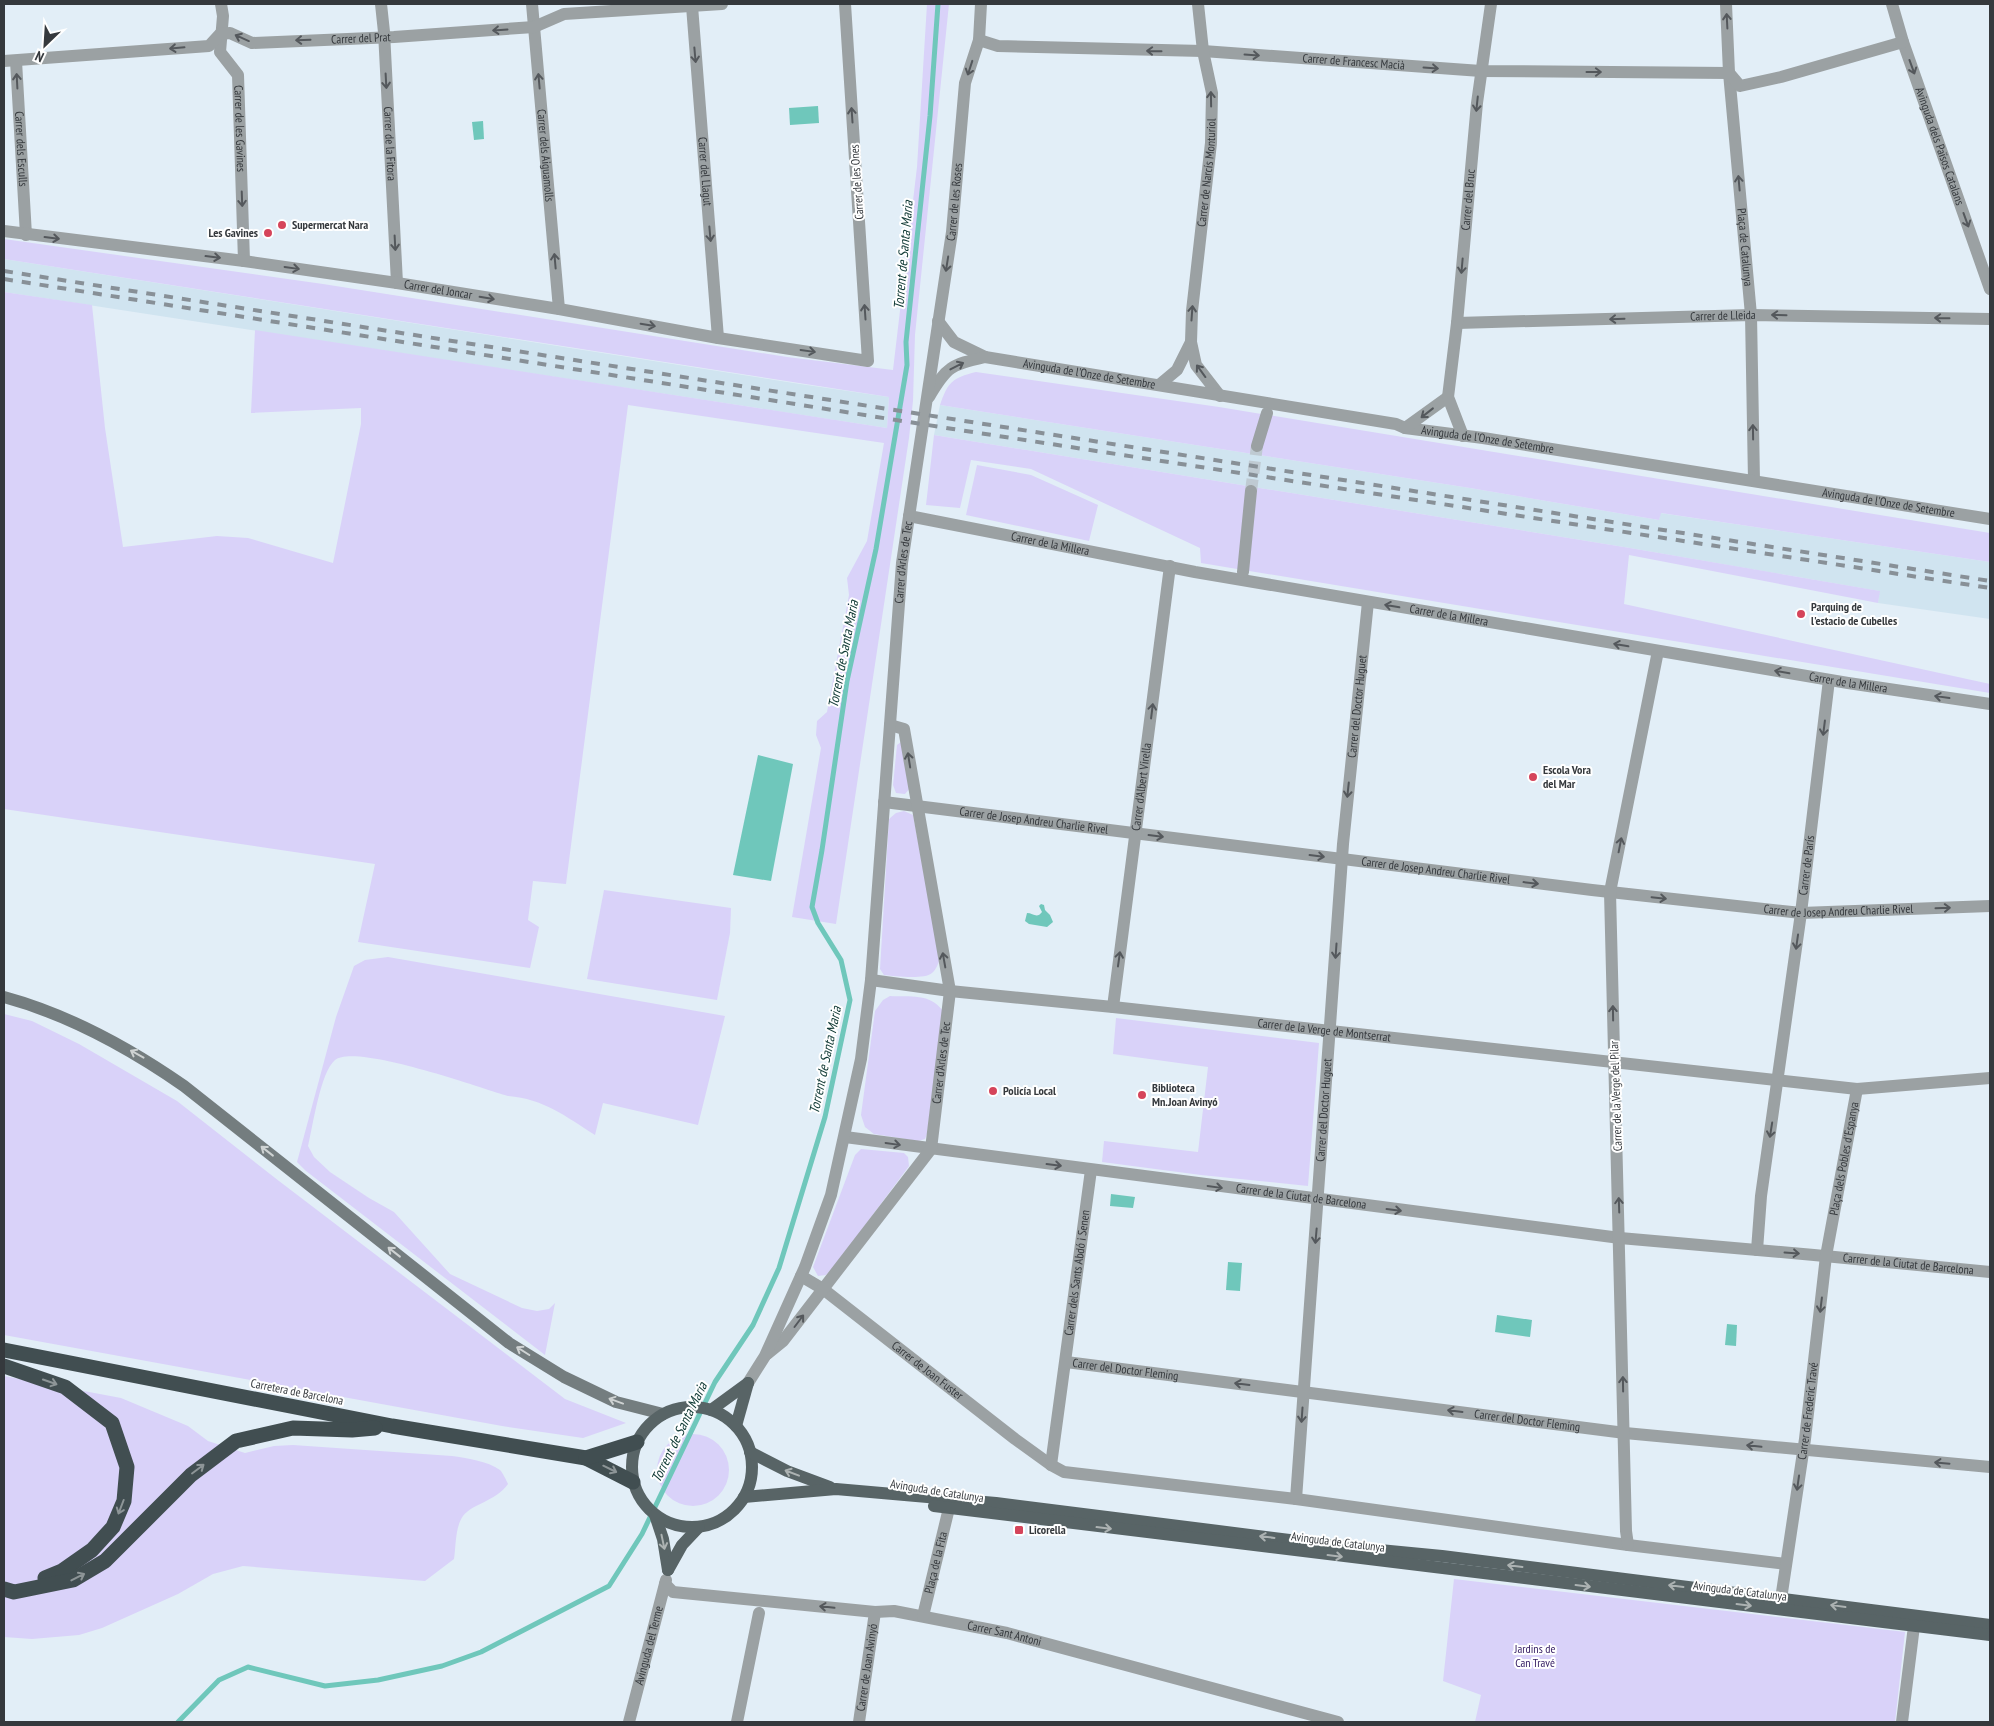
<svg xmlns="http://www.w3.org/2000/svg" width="1994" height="1726" font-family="'PT Sans Narrow',sans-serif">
<rect width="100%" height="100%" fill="#e2eef7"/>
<g fill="#d0e4f0">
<path d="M4,259L800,384L889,397L887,428L4,292Z"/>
<path d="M940,405L1470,488L1659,520L1660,513L1990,562V619L1878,603L1879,591L1630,548L934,435Z"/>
</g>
<g fill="#d9d2f9">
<path d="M927,4H949L915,335L913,401L909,438L836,924L792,917L821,748L816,735L817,721L827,712L849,595L847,578L867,541L884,443L628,405L566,884L533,881L528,920L539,927L530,968L358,942L375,864L4,809V292L92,305L105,428L123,547L217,536L248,538L333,563L361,424V408L251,413L255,330L887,428L889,397L4,259V239L323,284L787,357L893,370L917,167Z"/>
<path d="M976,372L1219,407L1990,533V562L1661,513L1659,520L1470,488L940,405C948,382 952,378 976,372Z"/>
<path d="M934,435L1630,548L1880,591L1878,603L1629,555L1624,604L1990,684V693L1201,563L1200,548L1031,469L971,460L960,508L926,505Z"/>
<path d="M977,465L1031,475L1098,505L1089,541L966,515Z"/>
<path d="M901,742L910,788L905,794L896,793L893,785L897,745Z"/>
<path d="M904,811L913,815L940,959C938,964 936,970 932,973C924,980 894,976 884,975L880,969L889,819L896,813Z"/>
<path d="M604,890L731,908L730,933L717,1000L587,979Z"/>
<path d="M388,957L725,1016L698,1125L603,1103L595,1135C565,1116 544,1099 508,1096C481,1088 355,1043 335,1060C320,1073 313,1126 308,1146L314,1157L330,1172L369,1198L394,1212L450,1274L522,1308L537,1311L549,1309L555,1303L545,1355L306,1171L297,1162L336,1017L354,966L365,960Z"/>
<path d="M890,996C910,997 930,993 943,1011L927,1134L925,1139L918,1141L874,1134L865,1127L861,1115L875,1011L883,1000Z"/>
<path d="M4,1014L32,1021L79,1044L177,1101L279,1181L565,1399L626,1423L583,1438L502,1426L4,1335Z"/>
<path d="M1116,1018L1319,1043L1308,1186L1201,1175L1102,1162L1104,1141L1198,1152L1208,1067L1113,1054Z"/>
<path d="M861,1149L904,1153L908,1157L909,1166L834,1267L826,1275L818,1276L813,1267L855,1155Z"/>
<path d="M4,1376L121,1398L188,1426L208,1441L245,1453L274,1446L293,1445L452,1456C466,1458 488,1461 500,1470C503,1473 506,1480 508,1484C495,1502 473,1503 463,1516C455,1527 456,1547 454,1559L425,1581L243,1566L213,1574L178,1594L102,1628L79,1635L32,1639L4,1637Z"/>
<circle cx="693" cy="1470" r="36"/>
<path d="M1454,1579L1905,1632L1895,1722H1475L1481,1695L1443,1681Z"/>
</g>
<g fill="#6fc7bb">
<path d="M818,106L819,123L790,125L789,108Z"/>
<path d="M483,121L484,139L474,140L472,122Z"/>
<path d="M758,755L793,764L771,881L733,875Z"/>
<path d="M1041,904L1044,905L1045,910L1050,915L1053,922L1047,927L1029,924L1025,921L1027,913C1033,913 1037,919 1042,912L1039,906Z"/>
<path d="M1111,1194L1135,1197L1133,1208L1110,1206Z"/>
<path d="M1228,1262L1242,1263L1240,1291L1226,1290Z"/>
<path d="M1497,1315L1532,1320L1530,1337L1495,1332Z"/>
<path d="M1727,1324L1737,1325L1736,1346L1725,1345Z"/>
</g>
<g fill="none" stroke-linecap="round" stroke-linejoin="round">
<path stroke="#6fc7bb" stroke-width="5" d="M178,1722L219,1680L248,1667L325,1686L378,1680L442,1666L481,1652L609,1586L642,1534L715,1382L753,1325L779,1268L825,1117L850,1000L841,960L818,923L812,907L822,850L847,681L876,549L907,365L906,342L930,116L938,4"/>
<path stroke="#bfcad2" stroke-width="12" stroke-dasharray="12 6" stroke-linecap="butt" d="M1251,491L1257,446"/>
<g stroke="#9ba1a3" stroke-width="12">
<path id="s1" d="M221,4L223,16L220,52L238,75L244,261"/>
<path id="s2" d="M381,4L384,32L397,283"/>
<path id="s3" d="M532,4L559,309"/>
<path id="s4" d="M1726,4L1729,73L1751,315L1754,481"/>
<path id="s5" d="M1892,4L1903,42L1990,289"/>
<path id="s6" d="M692,6L718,338"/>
<path id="s7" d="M979,40L998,46L1203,51L1481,71L1729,73L1740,86L1781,77L1903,42"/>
<path id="s8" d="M4,61L209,46L220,34L230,33L252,43L394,37L534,27L564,14L722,4"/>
<path id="s9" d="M16,61L26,235"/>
<path id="s10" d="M4,231L244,261L397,283L559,309L718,338L868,361L845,4"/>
<path d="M938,321L954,342L985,357"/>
<path id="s11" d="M1457,323L1751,315L1990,319"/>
<path d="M1191,342L1196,365L1220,396"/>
<path id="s12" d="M1159,385L1177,370L1191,342L1192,311L1211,143L1212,93L1203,51L1198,4"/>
<path id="s13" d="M929,397C947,366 951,365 985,357L1396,424L1405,428L1483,438L1990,519"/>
<path d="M1405,428L1448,397"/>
<path id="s14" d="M1463,436L1448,397L1457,323L1477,103L1491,4"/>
<path d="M1257,446L1267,413"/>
<path id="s15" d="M909,516L1195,572L1848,683L1990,704"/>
<path d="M1243,572L1251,491"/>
<path id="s16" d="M884,802L1592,890L1801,913L1990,906"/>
<path id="s17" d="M871,980L950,991L1113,1007L1857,1089L1990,1078"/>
<path id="s18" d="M1113,1007L1170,566"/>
<path id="s19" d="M845,1137L1620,1238L1814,1255L1990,1272"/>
<path id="s20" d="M1757,1250L1761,1196L1801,913L1829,680"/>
<path id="s21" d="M801,1276L823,1289L1015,1439L1051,1465L1064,1472L1296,1499L1628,1545L1786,1564"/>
<path id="s22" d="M767,1354L783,1341L931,1149L950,991L904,729L890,725"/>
<path id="s23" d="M1066,1362L1625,1433L1990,1467"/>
<path id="s24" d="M748,1383L765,1356L805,1267L831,1195L861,1059L871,980L902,563L952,232L965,83L979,40L981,4"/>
<path id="s25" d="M1051,1465L1091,1170"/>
<path id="s26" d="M1296,1499L1343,844L1368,602"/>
<path d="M1628,1545L1626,1531L1610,892L1658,651"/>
<path id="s27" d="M665,1584L673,1592L875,1612L894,1611L1007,1633L1338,1722"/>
<path id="s28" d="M1781,1599L1805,1439L1826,1256L1857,1089"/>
<path id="s29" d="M923,1616L949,1508"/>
<path id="s30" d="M629,1722L666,1580"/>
<path d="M737,1722L759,1613"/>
<path id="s31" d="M859,1722L875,1612"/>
<path d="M1902,1722L1914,1626"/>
</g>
<path stroke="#747d7f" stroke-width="12" d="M4,997C70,1015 128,1047 184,1086L509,1343L564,1377L616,1402L663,1414"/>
<g stroke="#586466" stroke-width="12">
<circle cx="692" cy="1467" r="60"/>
<path d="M711,1410L748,1383"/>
<path d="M736,1426L748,1383"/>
<path d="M750,1452L787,1471L830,1487"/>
<path d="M744,1497L836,1489L996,1503L1338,1546L1442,1556L1990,1625"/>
<path d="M934,1506L1990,1635"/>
<path d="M655,1515L663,1539L668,1570"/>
<path d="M668,1570L682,1545L699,1527"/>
</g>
<g stroke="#414e51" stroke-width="15">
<path d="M4,1350L392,1426L586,1458L633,1482"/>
<path d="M4,1366L65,1387L112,1423L127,1467L124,1501L113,1527L92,1550L62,1571L45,1578"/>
<path d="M586,1458L637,1442"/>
<path d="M4,1589L14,1592L73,1580L105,1561L191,1475L236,1441L293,1428L352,1430L375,1428"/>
</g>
<g stroke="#889097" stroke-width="4" stroke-dasharray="9 9" stroke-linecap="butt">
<path d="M4,271L1990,581"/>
<path d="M4,279L953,429L1990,588"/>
</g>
</g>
<defs><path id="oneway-shaft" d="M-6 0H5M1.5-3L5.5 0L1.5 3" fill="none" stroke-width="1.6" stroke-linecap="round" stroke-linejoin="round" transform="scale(1.25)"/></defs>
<g stroke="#54585c">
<use href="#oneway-shaft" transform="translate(1727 21) rotate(-93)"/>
<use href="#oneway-shaft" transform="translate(500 30) rotate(176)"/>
<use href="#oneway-shaft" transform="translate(242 38) rotate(-156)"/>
<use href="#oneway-shaft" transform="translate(303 40) rotate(178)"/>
<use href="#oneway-shaft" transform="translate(177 48) rotate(175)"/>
<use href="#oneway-shaft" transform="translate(1154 51) rotate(-179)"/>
<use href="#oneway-shaft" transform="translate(695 55) rotate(85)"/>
<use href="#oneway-shaft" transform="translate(1252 55) rotate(4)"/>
<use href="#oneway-shaft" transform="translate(1912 67) rotate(70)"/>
<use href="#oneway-shaft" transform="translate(970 68) rotate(108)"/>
<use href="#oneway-shaft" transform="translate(1431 68) rotate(4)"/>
<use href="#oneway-shaft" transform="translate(1594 72)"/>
<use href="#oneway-shaft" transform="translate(17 81) rotate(-93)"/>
<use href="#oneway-shaft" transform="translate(386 81) rotate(87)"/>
<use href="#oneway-shaft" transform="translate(539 81) rotate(-95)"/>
<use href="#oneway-shaft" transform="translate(1211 99) rotate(-91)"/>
<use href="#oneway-shaft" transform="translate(1477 104) rotate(96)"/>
<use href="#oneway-shaft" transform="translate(852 115) rotate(-94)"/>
<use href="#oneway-shaft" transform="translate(1739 183) rotate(-95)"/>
<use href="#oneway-shaft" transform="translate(242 199) rotate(88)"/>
<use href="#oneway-shaft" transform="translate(1966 220) rotate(70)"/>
<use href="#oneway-shaft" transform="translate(710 234) rotate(85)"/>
<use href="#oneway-shaft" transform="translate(52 238) rotate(7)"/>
<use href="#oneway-shaft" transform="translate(395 243) rotate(87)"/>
<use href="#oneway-shaft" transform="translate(213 257) rotate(7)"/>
<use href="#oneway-shaft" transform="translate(555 261) rotate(-95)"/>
<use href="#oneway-shaft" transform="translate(947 264) rotate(99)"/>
<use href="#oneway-shaft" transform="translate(1462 266) rotate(95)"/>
<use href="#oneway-shaft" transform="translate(292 268) rotate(8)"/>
<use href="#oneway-shaft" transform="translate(487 298) rotate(9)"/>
<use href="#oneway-shaft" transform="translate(865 312) rotate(-94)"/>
<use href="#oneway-shaft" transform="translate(1192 313) rotate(-86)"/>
<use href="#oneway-shaft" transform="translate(1779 315) rotate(-179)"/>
<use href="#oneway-shaft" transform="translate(1942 318) rotate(-179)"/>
<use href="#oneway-shaft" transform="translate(1617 319) rotate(178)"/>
<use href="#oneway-shaft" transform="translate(648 325) rotate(10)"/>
<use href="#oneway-shaft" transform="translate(808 351) rotate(8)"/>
<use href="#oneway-shaft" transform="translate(957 366) rotate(-27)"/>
<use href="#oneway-shaft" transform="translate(1201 371) rotate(-126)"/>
<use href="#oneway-shaft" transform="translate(1427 413) rotate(142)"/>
<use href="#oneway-shaft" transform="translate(1753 432) rotate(-91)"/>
<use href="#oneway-shaft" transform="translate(1392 606) rotate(-170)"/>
<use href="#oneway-shaft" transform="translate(1621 645) rotate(-170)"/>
<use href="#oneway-shaft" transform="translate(1782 672) rotate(-170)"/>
<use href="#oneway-shaft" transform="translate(1942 697) rotate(-172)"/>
<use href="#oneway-shaft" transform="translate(1152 711) rotate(-83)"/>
<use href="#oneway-shaft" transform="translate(1824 728) rotate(97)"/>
<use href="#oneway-shaft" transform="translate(909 760) rotate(-99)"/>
<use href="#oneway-shaft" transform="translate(1348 790) rotate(96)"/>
<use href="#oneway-shaft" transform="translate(1156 836) rotate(7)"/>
<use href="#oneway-shaft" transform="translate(1620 845) rotate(-79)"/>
<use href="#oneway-shaft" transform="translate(1317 856) rotate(7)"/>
<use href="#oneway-shaft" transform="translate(1531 883) rotate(7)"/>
<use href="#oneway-shaft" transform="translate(1659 898) rotate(6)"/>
<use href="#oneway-shaft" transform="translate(1943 908) rotate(-2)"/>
<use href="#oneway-shaft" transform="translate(1797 942) rotate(98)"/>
<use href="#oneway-shaft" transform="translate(1336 951) rotate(94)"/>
<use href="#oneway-shaft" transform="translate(1119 959) rotate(-82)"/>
<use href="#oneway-shaft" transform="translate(944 960) rotate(-100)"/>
<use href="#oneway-shaft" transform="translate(1613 1013) rotate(-91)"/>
<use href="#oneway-shaft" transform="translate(1771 1130) rotate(99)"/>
<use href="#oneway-shaft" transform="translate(893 1144) rotate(8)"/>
<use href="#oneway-shaft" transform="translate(1054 1165) rotate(7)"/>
<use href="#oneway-shaft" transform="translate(1215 1187) rotate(8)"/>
<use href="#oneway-shaft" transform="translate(1619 1205) rotate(-92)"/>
<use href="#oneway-shaft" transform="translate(1394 1210) rotate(7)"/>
<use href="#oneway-shaft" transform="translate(1316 1236) rotate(95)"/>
<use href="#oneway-shaft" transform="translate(1792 1253) rotate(4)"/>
<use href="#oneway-shaft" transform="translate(1821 1305) rotate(97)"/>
<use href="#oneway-shaft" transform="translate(799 1321) rotate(-53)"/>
<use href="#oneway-shaft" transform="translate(1242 1384) rotate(-173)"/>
<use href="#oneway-shaft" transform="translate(1623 1384) rotate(-91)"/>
<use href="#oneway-shaft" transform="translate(1455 1411) rotate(-173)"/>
<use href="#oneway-shaft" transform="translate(1302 1415) rotate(94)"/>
<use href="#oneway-shaft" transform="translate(1754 1446) rotate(-174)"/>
<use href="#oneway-shaft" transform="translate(1942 1463) rotate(-175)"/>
<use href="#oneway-shaft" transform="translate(1798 1483) rotate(98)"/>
<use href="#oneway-shaft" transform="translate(827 1607) rotate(-174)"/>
</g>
<g stroke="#ced2d2">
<use href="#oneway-shaft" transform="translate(137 1054) rotate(-151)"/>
<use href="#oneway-shaft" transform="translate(267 1151) rotate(-142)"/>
<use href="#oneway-shaft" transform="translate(394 1252) rotate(-142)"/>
<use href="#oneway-shaft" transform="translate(523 1351) rotate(-148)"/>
<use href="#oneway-shaft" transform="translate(616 1401) rotate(-160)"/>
</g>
<g stroke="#8d9597">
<use href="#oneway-shaft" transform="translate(50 1382) rotate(19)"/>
<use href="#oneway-shaft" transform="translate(198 1469) rotate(-37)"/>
<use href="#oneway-shaft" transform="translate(610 1469) rotate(26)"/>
<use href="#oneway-shaft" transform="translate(121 1507) rotate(111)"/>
<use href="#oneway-shaft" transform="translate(78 1577) rotate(-27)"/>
</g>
<g stroke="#acb2b2">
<use href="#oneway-shaft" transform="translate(792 1473) rotate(-159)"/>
<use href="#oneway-shaft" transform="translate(1104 1528) rotate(7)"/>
<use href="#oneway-shaft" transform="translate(1267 1537) rotate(-173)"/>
<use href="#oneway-shaft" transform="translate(663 1542) rotate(78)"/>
<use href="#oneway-shaft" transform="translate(1335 1556) rotate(7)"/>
<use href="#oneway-shaft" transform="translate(1515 1566) rotate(-173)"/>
<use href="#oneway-shaft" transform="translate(1583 1586) rotate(7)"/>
<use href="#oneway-shaft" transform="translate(1676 1586) rotate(-173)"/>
<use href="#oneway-shaft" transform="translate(1744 1605) rotate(7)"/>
<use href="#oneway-shaft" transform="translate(1838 1606) rotate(-172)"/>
</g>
<g fill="#d5445a" stroke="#fff" stroke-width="2">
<circle cx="282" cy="225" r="5"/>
<circle cx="268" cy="233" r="5"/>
<circle cx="1801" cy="614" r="5"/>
<circle cx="1533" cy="777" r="5"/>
<circle cx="993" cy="1091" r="5"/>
<circle cx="1142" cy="1095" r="5"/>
<rect x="1014" y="1525" width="10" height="10" rx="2.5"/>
</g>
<g text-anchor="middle" stroke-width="4" stroke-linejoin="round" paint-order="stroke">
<g font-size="12" fill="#35393d" stroke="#fff">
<text dy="4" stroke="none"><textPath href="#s8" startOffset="365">Carrer del Prat</textPath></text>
<text dy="4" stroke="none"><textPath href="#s7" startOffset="376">Carrer de Francesc Macià</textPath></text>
<text dy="4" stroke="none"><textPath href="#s1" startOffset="131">Carrer de les Gavines</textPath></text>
<text dy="4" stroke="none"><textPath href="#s2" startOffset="140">Carrer de la Fitora</textPath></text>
<text dy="4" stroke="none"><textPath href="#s5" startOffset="150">Avinguda dels Països Catalans</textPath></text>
<text dy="4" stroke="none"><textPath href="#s9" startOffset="88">Carrer dels Esculls</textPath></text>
<text dy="4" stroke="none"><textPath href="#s3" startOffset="152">Carrer dels Aiguamolls</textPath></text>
<text dy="4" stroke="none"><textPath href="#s6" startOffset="166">Carrer del Llagut</textPath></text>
<text dy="4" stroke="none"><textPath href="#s12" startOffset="225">Carrer de Narcís Monturiol</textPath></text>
<text transform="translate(857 182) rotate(-94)" y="4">Carrer de les Ones</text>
<text dy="4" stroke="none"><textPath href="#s14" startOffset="240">Carrer del Bruc</textPath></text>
<text dy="4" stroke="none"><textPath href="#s24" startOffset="1208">Carrer de les Roses</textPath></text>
<text dy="4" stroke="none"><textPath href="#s4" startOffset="244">Plaça de Catalunya</textPath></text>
<text dy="4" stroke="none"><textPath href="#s10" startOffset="438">Carrer del Joncar</textPath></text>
<text dy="4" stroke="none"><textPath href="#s11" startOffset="266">Carrer de Lleida</textPath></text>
<text dy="4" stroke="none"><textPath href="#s13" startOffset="178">Avinguda de l'Onze de Setembre</textPath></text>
<text dy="4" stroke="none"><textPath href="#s13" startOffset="582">Avinguda de l'Onze de Setembre</textPath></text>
<text dy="4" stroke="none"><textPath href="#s13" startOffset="988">Avinguda de l'Onze de Setembre</textPath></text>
<text dy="4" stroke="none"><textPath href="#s15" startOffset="144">Carrer de la Millera</textPath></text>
<text dy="4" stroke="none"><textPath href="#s24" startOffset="844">Carrer d'Arles de Tec</textPath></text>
<text dy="4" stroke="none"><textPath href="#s15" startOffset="549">Carrer de la Millera</textPath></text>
<text dy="4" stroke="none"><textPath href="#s15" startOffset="954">Carrer de la Millera</textPath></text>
<text dy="4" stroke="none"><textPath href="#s26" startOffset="795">Carrer del Doctor Huguet</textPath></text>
<text dy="4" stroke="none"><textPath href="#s18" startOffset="222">Carrer d'Albert Virella</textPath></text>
<text dy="4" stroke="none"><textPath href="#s16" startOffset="151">Carrer de Josep Andreu Charlie Rivel</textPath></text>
<text dy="4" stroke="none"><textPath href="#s20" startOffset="388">Carrer de París</textPath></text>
<text dy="4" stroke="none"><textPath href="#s16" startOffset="556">Carrer de Josep Andreu Charlie Rivel</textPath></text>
<text dy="4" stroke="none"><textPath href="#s16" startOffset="961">Carrer de Josep Andreu Charlie Rivel</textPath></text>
<text dy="4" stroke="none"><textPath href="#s17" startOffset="456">Carrer de la Verge de Montserrat</textPath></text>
<text dy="4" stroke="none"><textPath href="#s22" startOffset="350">Carrer d'Arles de Tec</textPath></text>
<text transform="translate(1616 1096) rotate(-92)" y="4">Carrer de la Verge del Pilar</text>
<text dy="4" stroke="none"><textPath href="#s26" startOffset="390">Carrer del Doctor Huguet</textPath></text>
<text dy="4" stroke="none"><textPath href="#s28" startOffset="445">Plaça dels Pobles d'Espanya</textPath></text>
<text dy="4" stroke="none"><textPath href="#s19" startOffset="460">Carrer de la Ciutat de Barcelona</textPath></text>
<text dy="4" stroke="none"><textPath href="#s19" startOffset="1071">Carrer de la Ciutat de Barcelona</textPath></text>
<text dy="4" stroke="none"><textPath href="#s25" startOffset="194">Carrer dels Sants Abdó i Senen</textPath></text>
<text dy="4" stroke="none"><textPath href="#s23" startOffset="60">Carrer del Doctor Fleming</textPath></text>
<text dy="4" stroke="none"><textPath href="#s21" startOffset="158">Carrer de Joan Fuster</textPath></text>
<text transform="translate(297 1392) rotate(11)" y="4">Carretera de Barcelona</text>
<text dy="4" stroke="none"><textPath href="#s28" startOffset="190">Carrer de Frederic Travé</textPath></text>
<text dy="4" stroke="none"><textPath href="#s23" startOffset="465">Carrer del Doctor Fleming</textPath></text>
<text transform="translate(937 1491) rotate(9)" y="4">Avinguda de Catalunya</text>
<text transform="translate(1338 1542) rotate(7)" y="4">Avinguda de Catalunya</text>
<text dy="4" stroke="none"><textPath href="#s29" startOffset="55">Plaça de la Fita</textPath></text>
<text transform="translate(1740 1591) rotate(7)" y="4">Avinguda de Catalunya</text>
<text dy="4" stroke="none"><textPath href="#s27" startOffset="346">Carrer Sant Antoni</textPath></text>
<text dy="4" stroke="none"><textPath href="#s30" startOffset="79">Avinguda del Terme</textPath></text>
<text dy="4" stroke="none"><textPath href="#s31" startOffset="55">Carrer de Joan Avinyó</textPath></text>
</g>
<g font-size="12" font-weight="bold" fill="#35393d" stroke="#fff" text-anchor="start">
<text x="292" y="229">Supermercat Nara</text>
<text x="258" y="237" text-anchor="end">Les Gavines</text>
<text x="1811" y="611">Parquing de<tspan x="1811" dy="14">l'estacio de Cubelles</tspan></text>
<text x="1543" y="774">Escola Vora<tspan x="1543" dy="14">del Mar</tspan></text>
<text x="1152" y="1092">Biblioteca<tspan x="1152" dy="14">Mn.Joan Avinyó</tspan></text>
<text x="1003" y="1095">Policía Local</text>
<text x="1029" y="1534">Licorella</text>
</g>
<g font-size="12" fill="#321a61" stroke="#fff">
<text x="1535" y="1653">Jardins de<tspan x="1535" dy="14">Can Travé</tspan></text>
</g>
<g font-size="14" font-style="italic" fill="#0e3833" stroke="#fff">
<text transform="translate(903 255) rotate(-85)" y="5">Torrent de Santa Maria</text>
<text transform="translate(843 654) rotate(-79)" y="5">Torrent de Santa Maria</text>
<text transform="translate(825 1060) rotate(-78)" y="5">Torrent de Santa Maria</text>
<text transform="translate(679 1432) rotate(-64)" y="5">Torrent de Santa Maria</text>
</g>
</g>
<rect width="1994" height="1726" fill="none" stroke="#35393d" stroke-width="10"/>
<g transform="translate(45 45) rotate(205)" stroke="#ffffff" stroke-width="4" paint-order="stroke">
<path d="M0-4L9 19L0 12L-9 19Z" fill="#35393d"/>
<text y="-8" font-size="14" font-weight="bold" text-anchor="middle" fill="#35393d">N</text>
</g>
</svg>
